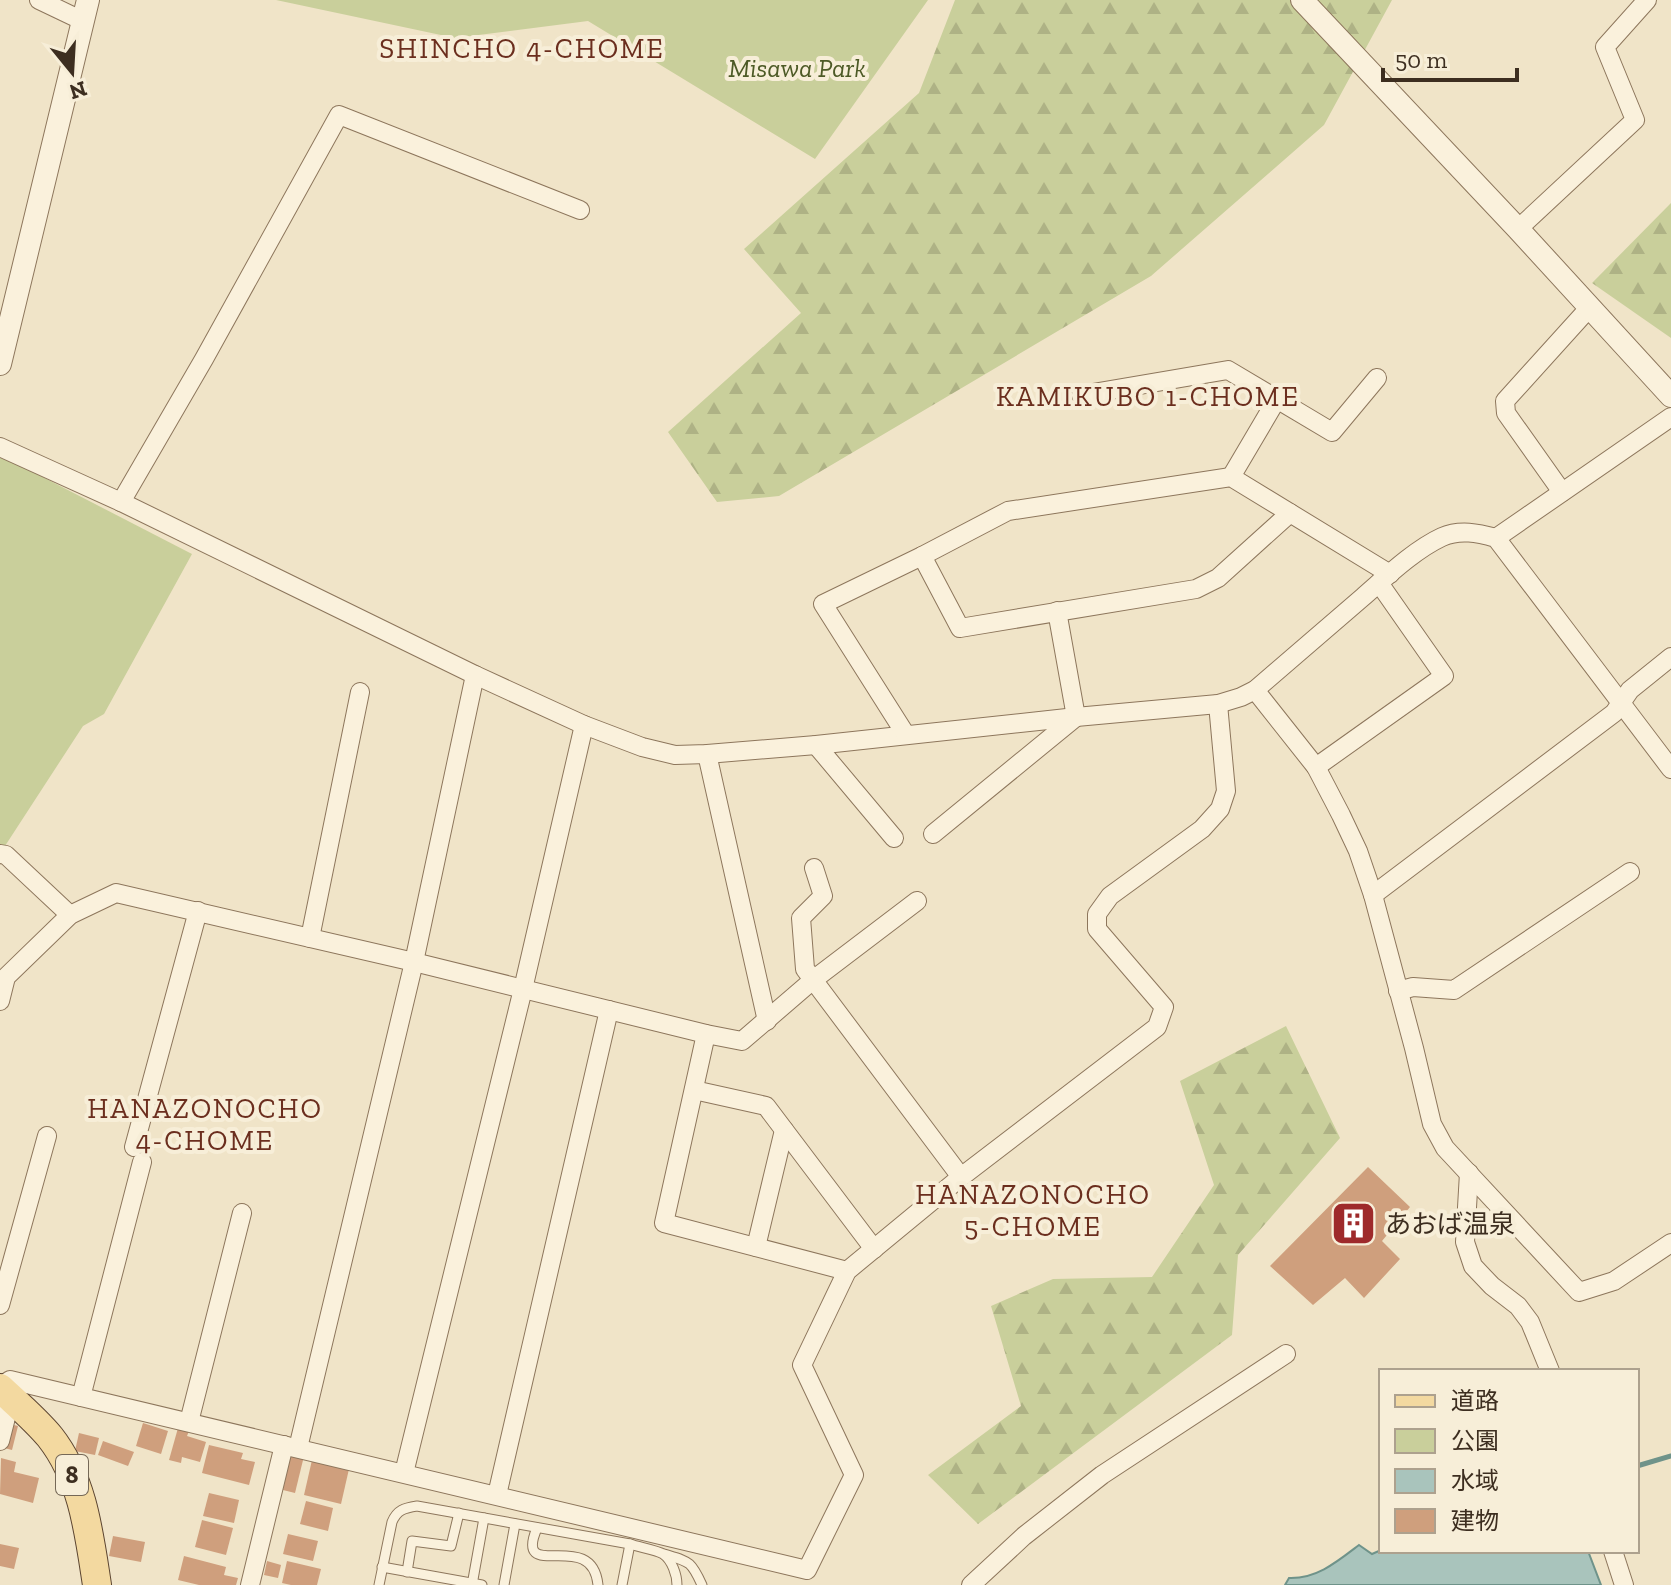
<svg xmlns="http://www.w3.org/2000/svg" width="1671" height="1585" font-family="'Zilla Slab','Noto Sans JP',serif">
<defs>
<pattern id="forest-firs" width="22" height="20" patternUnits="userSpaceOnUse" patternTransform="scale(2)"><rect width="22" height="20" fill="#c9cf9b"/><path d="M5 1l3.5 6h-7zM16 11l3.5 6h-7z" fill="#aeb285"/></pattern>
</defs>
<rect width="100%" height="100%" fill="#f0e4c8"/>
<g fill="#c9cf9b">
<path d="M276,0H928L815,159L588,21L455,38Z"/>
<path d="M0,455L192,554L104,714L83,726L5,846L0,845Z"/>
</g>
<g fill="url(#forest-firs)">
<path d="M955,0H1392L1324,125L1151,276L779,496L717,502L668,432L801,313L744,249L919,93Z"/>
<path d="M1671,203V338L1592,283Z"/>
<path d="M1286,1026L1340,1138L1238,1255L1232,1335L978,1524L928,1475L1021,1406L991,1306L1053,1279L1152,1277L1214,1185L1180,1081Z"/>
</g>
<path fill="#a9c4bc" stroke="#6f938a" stroke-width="2" d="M1359,1545L1372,1554L1381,1550L1588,1551L1601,1585H1285L1289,1578C1317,1579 1338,1561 1359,1545Z"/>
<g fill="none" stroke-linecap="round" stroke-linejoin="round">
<path stroke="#6f938a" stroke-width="5" d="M1637,1466L1671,1456"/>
</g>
<g fill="#cf9f7d">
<path d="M1368,1167L1410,1207L1382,1241L1400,1259L1364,1298L1345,1278L1313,1305L1270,1266Z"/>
<path d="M143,1423L168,1431L161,1454L136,1446Z"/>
<path d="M10,1424L18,1426L12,1450L4,1448Z"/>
<path d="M178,1428L189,1431L187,1436L206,1442L200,1462L182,1457L181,1463L169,1460Z"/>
<path d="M79,1433L99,1438L95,1455L75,1451Z"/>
<path d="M103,1441L134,1452L128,1466L98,1455Z"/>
<path d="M209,1445L243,1453L241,1459L255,1462L249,1485L202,1473Z"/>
<path d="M291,1453L304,1456L295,1493L283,1490Z"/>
<path d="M1,1458L16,1462L14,1472L39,1478L33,1503L0,1494Z"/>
<path d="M312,1460L349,1469L341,1504L304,1495Z"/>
<path d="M209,1493L239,1500L234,1523L203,1516Z"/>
<path d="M306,1501L333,1508L328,1531L300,1524Z"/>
<path d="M202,1520L233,1528L226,1555L195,1547Z"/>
<path d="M288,1534L318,1541L313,1561L283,1554Z"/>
<path d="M113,1536L145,1542L141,1562L109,1556Z"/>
<path d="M0,1544L19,1548L14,1569L0,1566Z"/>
<path d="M184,1556L226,1567L224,1575L238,1578L236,1585H199L178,1580Z"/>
<path d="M267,1561L281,1565L278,1578L264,1575Z"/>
<path d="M287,1561L321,1569L317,1585H291L282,1583Z"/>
</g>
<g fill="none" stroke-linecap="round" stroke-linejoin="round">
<defs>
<g id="service">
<path d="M537,1528C513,1585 592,1526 598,1585"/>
<path d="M664,1554C690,1562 691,1561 702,1585"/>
<path d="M382,1567L482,1585"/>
<path d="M407,1572L412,1541L451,1546L459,1513"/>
<path d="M379,1585L392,1522C397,1510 404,1508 417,1506L630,1544C638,1547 657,1550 663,1554C672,1560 677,1575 677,1585"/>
<path d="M472,1585L484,1518"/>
<path d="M504,1585L515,1524"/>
<path d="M622,1585L630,1544"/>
</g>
<g id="minor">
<path d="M39,0L83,21"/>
<path d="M1518,229L1635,120L1605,47L1647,0"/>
<path d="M1081,395L1228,370L1332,432L1377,378"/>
<path d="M0,447L121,502L475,675L584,725L642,747L675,755L707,754L816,745L1076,717L1218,704L1241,697L1255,690C1291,659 1327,628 1363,597C1386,577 1414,550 1442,537C1460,529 1478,533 1496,538L1671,769"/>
<path d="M1231,477L1277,399"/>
<path d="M1562,492L1506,413L1505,401L1590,307"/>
<path d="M121,502L204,359L339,115L580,210"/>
<path d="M1496,538L1671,417"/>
<path d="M922,556L960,628L1196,589L1218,578L1290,513"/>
<path d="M1255,690L1316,767L1341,815L1358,851L1373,895L1414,1048L1432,1124L1445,1148L1579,1292L1614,1281L1671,1243"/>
<path d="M906,735L823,604L922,556L1008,511L1231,477L1390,574"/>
<path d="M816,745L894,838"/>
<path d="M707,754L767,1021"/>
<path d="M1316,767L1444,676L1379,583"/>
<path d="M933,834L1076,717L1057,611"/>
<path d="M0,854L6,855L70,915"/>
<path d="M814,868L823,896L801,918L805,969L961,1177"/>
<path d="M1373,895L1614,713L1630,690L1671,657"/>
<path d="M310,938L360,692"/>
<path d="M1398,991L1413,987L1454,990L1630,872"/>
<path d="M0,1001L6,977L70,915L116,893L414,962L706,1034L742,1041L813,980L917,901"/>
<path d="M706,1034L664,1223L847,1271"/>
<path d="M694,1090L766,1106L874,1249"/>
<path d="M134,1147L198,911"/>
<path d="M1469,1173L1465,1242L1473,1266L1492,1286L1518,1306L1530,1322L1550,1371"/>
<path d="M756,1247L784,1130"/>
<path d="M0,1305L47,1136"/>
<path d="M0,1387L10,1380L807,1570L854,1475L802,1365L847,1271L961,1177L1157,1027L1164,1007L1097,929V914L1110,896L1202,829L1220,809L1226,791L1218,704"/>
<path d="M81,1397L142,1162"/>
<path d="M189,1422L242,1213"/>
<path d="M0,1441L11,1398"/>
<path d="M298,1448L414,962L475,675"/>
<path d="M404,1473L523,989L584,725"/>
<path d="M497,1495L609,1010"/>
<path d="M1613,1551L1624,1585"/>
<path d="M250,1585L284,1445"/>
<path d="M971,1585L1024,1536L1102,1475L1286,1354"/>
</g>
<g id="tertiary">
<path d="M1302,0L1518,229L1671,396"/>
<path d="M0,364L88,0"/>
</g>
<path id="primary" d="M0,1388C17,1404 35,1419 50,1437C83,1479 89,1533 97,1585"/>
</defs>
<use href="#service" stroke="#8d765c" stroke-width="11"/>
<use href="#minor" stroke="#8d765c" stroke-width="20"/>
<use href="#tertiary" stroke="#8d765c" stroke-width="24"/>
<use href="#primary" stroke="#5b4430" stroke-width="30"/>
<use href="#service" stroke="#faf1dc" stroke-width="9"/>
<use href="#minor" stroke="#faf1dc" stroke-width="18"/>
<use href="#tertiary" stroke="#faf1dc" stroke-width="22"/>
<use href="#primary" stroke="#f3d9a0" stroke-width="28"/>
</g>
<defs>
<symbol id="building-square" viewBox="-11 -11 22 22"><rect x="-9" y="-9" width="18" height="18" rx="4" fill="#9e2a2b" stroke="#f7eed8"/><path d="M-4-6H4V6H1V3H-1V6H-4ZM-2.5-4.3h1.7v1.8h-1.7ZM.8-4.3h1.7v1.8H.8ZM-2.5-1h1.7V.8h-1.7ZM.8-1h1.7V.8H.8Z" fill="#fff"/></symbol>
</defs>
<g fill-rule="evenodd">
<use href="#building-square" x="1328" y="1198" width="51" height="51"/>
</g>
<g text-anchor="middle" stroke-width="8" stroke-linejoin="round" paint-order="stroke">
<rect fill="#f7eed8" stroke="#756857" stroke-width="2" x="56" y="1455" width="32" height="40" rx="6"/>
<g font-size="24" font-weight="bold" fill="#3d2e20">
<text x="72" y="1483">8</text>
</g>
<g font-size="26" font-style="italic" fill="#4d5a26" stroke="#f7eed8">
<text x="797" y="77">Misawa Park</text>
</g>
<g font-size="26" fill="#3d2e20" stroke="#f7eed8" text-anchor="start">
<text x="1385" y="1233">あおば温泉</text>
</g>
<g font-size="28" letter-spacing="2" fill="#6b2e1e" stroke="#f7eed8">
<text x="522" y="58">SHINCHO 4-CHOME</text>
<text x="1148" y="406">KAMIKUBO 1-CHOME</text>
<text x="205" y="1118">HANAZONOCHO<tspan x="205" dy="32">4-CHOME</tspan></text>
<text x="1033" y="1204">HANAZONOCHO<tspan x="1033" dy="32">5-CHOME</tspan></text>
</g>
</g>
<rect x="1379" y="1369" width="260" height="184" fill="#f7eed8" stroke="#ada18e" stroke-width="2"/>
<rect x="1395" y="1395" width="40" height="12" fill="#f3d9a0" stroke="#ada18e" stroke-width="2"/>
<text x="1451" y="1409" font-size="24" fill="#3d2e20">道路</text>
<rect x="1395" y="1429" width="40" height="24" fill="#c9cf9b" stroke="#ada18e" stroke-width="2"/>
<text x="1451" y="1449" font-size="24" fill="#3d2e20">公園</text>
<rect x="1395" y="1469" width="40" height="24" fill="#a9c4bc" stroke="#ada18e" stroke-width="2"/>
<text x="1451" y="1489" font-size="24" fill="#3d2e20">水域</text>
<rect x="1395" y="1509" width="40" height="24" fill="#cf9f7d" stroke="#ada18e" stroke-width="2"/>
<text x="1451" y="1529" font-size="24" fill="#3d2e20">建物</text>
<g transform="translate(72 72) rotate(162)" stroke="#f7eed8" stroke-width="6" paint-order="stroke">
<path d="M0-6L14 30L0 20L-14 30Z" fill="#3d2e20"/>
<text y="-12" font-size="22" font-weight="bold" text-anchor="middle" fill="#3d2e20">N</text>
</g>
<path d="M1383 68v12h134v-12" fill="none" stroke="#3d2e20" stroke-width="4"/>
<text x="1395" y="68" font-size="24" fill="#3d2e20" stroke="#f7eed8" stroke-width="6" paint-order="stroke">50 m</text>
</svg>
